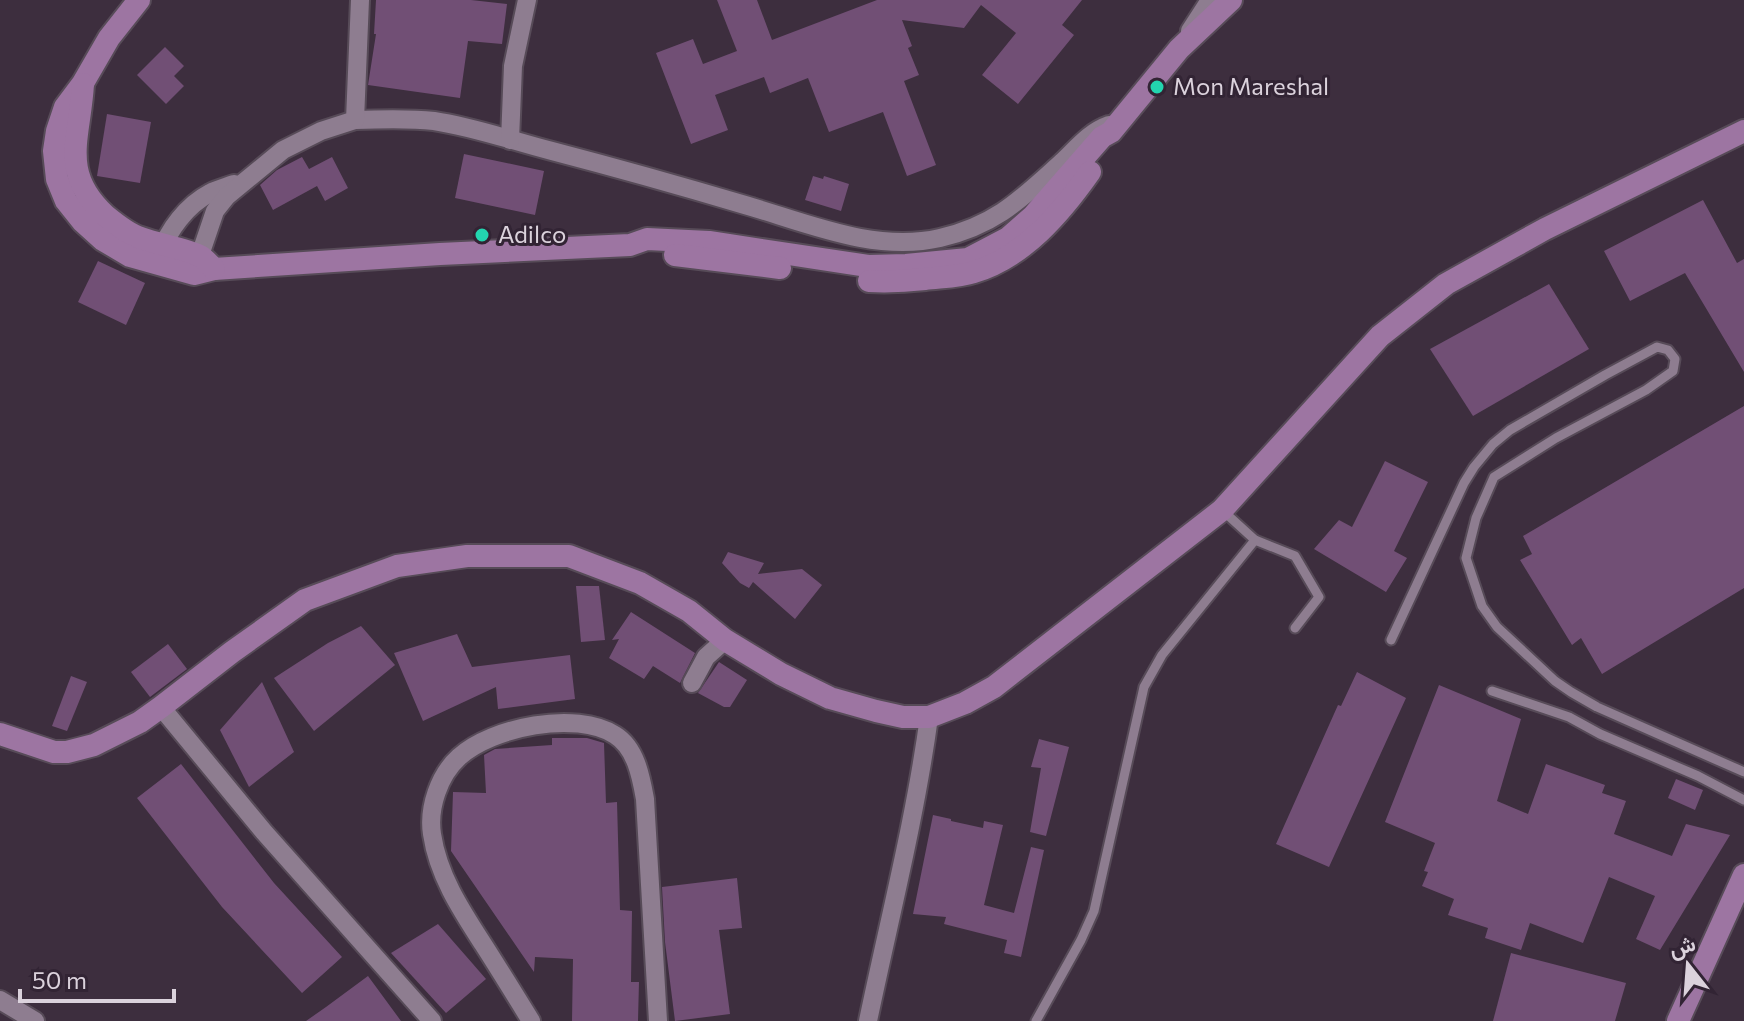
<svg xmlns="http://www.w3.org/2000/svg" width="1744" height="1021" font-family="Commissioner,Vazirmatn,sans-serif">
<rect width="100%" height="100%" fill="#3d2e3e"/>
<g fill="#714f75">
<path d="M376,0H471L507,4L502,44L468,41L460,98L368,85L376,34H374Z"/>
<path d="M717,0H757L772,40L877,0H1082L1062,25L1074,35L1018,104L982,75L1016,33L981,5L964,28L902,20L912,46L908,48L919,75L904,81L936,165L907,176L883,112L829,132L808,78L770,93L764,77L715,95L728,130L691,144L656,53L693,39L703,64L737,51Z"/>
<path d="M165,47L184,66L174,76L184,86L166,104L137,75Z"/>
<path d="M107,114L151,122L140,183L97,176Z"/>
<path d="M464,154L544,171L535,215L455,198Z"/>
<path d="M302,157L309,169L332,157L348,188L325,201L317,186L273,210L260,185L277,170Z"/>
<path d="M813,176L823,179L824,176L849,184L841,211L805,200Z"/>
<path d="M1703,200L1737,263L1744,259V372L1685,273L1630,301L1604,251Z"/>
<path d="M98,261L145,283L126,325L78,302Z"/>
<path d="M1549,284L1589,349L1473,416L1430,349Z"/>
<path d="M1744,406V588L1602,674L1581,638L1572,645L1520,560L1532,554L1523,536Z"/>
<path d="M1385,461L1428,482L1394,551L1407,558L1386,592L1314,549L1339,520L1352,527Z"/>
<path d="M728,552L764,563L758,574L802,569L822,585L795,619L753,582L749,588L740,583L722,563Z"/>
<path d="M576,586H599L605,640L581,642Z"/>
<path d="M631,612L695,653L680,683L653,666L644,679L609,658L619,639L612,640Z"/>
<path d="M361,626L395,665L314,731L274,678L328,643Z"/>
<path d="M457,634L472,667L570,655L575,699L498,709L496,687L423,721L394,653Z"/>
<path d="M168,644L187,669L150,697L131,672Z"/>
<path d="M719,662L747,680L730,707H724L698,693Z"/>
<path d="M1357,672L1406,698L1329,867L1276,844L1338,705L1341,706Z"/>
<path d="M71,676L87,682L67,731L52,726Z"/>
<path d="M262,682L294,752L249,787L220,730Z"/>
<path d="M1439,685L1521,719L1497,801L1528,814L1546,764L1605,785L1602,793L1626,801L1614,834L1672,856L1686,824L1730,835L1660,950L1636,939L1655,896L1609,877L1583,943L1530,923L1521,950L1485,938L1488,928L1448,915L1454,899L1422,886L1428,872L1424,871L1435,843L1385,822Z"/>
<path d="M552,738H587L604,743L606,803L617,802L620,910L632,911L631,982H639L638,1021H572L573,959L535,957L534,972L451,851L453,792L486,793L484,755L495,749L552,745Z"/>
<path d="M1039,739L1069,747L1046,836L1030,832L1041,768L1031,767Z"/>
<path d="M181,764L274,883L342,957L302,993L222,907L137,798Z"/>
<path d="M1676,779L1703,790L1695,810L1668,798Z"/>
<path d="M933,815L951,819V821L983,828L984,821L1003,825L984,905L1014,913L1031,847L1044,850L1021,957L1004,953L1007,940L944,924L946,917L913,914Z"/>
<path d="M737,878L742,928L719,930L730,1014L675,1021L665,942L662,887Z"/>
<path d="M438,924L486,979L446,1013L391,953Z"/>
<path d="M1511,953L1626,983L1615,1021H1493Z"/>
<path d="M368,976L401,1021H306L326,1007Z"/>
</g>
<g fill="none" stroke-linecap="round" stroke-linejoin="round">
<defs>
<g id="service">
<path d="M1222,510L1255,540L1295,556L1319,597L1295,628"/>
<path d="M1391,640L1464,483L1474,467L1493,444L1510,430L1605,375L1657,347L1668,350L1675,359L1673,371L1646,390L1556,438L1494,477L1476,518L1466,558L1482,606L1497,627L1555,681L1571,692L1597,707L1744,772"/>
<path d="M1492,691L1569,717L1600,734L1698,776L1744,800"/>
<path d="M1036,1021L1081,940L1094,911L1144,687L1162,655L1255,540"/>
</g>
<g id="minor">
<path d="M1190,31L1210,0"/>
<path d="M355,120C381,119 408,118 434,121C474,127 513,141 552,151C617,168 681,186 745,205C807,223 875,253 940,238C996,225 1021,199 1062,162C1077,148 1089,132 1109,125"/>
<path d="M510,140L513,66L527,0"/>
<path d="M160,254C168,230 187,205 210,193C217,189 226,187 234,184"/>
<path d="M196,267L215,211L227,196L283,150L321,131L355,120L360,0"/>
<path d="M692,683L706,657L725,640"/>
<path d="M161,707L264,832L432,1021"/>
<path d="M0,1000L35,1021"/>
<path d="M531,1021C515,995 499,969 483,944C461,910 438,875 432,834C428,808 439,775 459,757C492,727 576,710 615,735C636,748 641,777 645,799L658,1021"/>
<path d="M868,1021C889,920 915,820 929,717"/>
</g>
<g id="secondary">
<path d="M139,0L109,38L83,83L65,107L57,131L54,151L57,179L66,201L82,221L103,240L130,256L194,274L214,269L440,254L630,245L647,239L709,242L868,266L906,265L968,259L1008,238L1033,216L1102,137L1111,132L1179,49L1231,0"/>
<path d="M83,84C80,138 59,172 105,215C116,224 128,234 141,238C157,244 186,249 200,256C205,259 210,265 214,269"/>
<path d="M675,255L780,268"/>
<path d="M869,281C888,282 907,281 925,279C941,277 959,277 974,272C1024,257 1061,213 1090,172"/>
<path d="M0,734L54,752H67L94,745L140,722L161,707L232,652L305,600L397,566L467,556H569L640,583L689,611L725,640L781,674L830,698L876,711L903,717H929L965,703L994,687L1222,510L1380,336L1446,284L1545,229L1744,131"/>
<path d="M1678,1021L1744,875"/>
</g>
</defs>
<use href="#service" stroke="#574b58" stroke-width="13"/>
<use href="#minor" stroke="#574b58" stroke-width="22"/>
<use href="#secondary" stroke="#574b58" stroke-width="26"/>
<use href="#service" stroke="#8e7d90" stroke-width="9"/>
<use href="#minor" stroke="#8e7d90" stroke-width="18"/>
<use href="#secondary" stroke="#9d75a2" stroke-width="22"/>
</g>
<g fill="#23d5af" stroke="#322434" stroke-width="3">
<circle cx="1157" cy="87" r="8"/>
<circle cx="482" cy="235" r="8"/>
</g>
<g text-anchor="middle" stroke-width="6" stroke-linejoin="round" paint-order="stroke">
<g font-size="24" fill="#dbd2dc" stroke="#322434" text-anchor="start">
<text x="1173" y="95">Mon Mareshal</text>
<text x="498" y="243">Adilco</text>
</g>
</g>
<g transform="translate(1688 965) rotate(343)" stroke="#322434" stroke-width="6" paint-order="stroke">
<path d="M0-6L14 30L0 20L-14 30Z" fill="#dbd2dc"/>
<text y="-12" font-size="22" font-weight="bold" text-anchor="middle" fill="#dbd2dc">ش</text>
</g>
<path d="M20 989v12h154v-12" fill="none" stroke="#dbd2dc" stroke-width="4"/>
<text x="32" y="989" font-size="24" fill="#dbd2dc" stroke="#322434" stroke-width="6" paint-order="stroke">50 m</text>
</svg>
